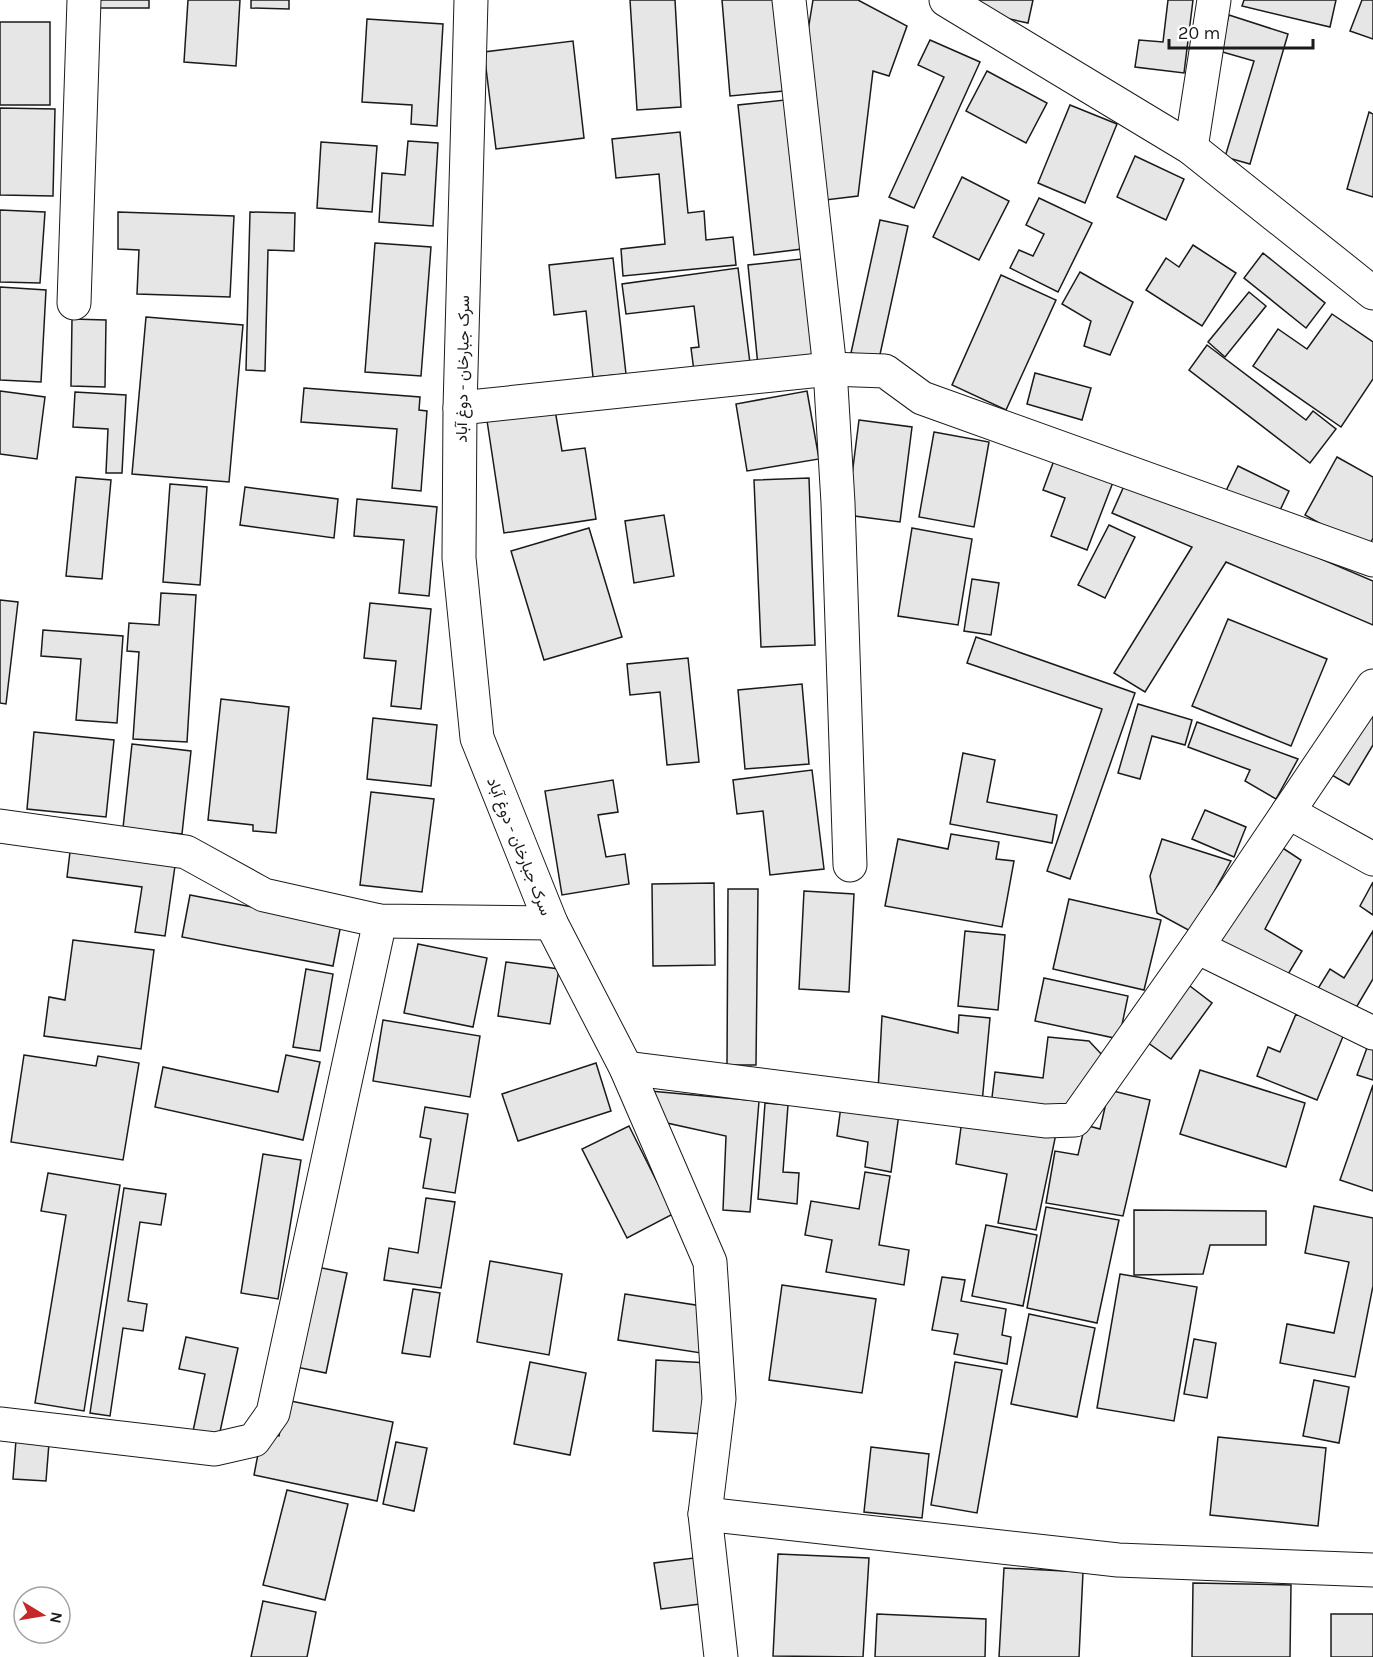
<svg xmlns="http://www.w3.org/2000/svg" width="1373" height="1657" font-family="Karla,Vazirmatn,sans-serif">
<rect width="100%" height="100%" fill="#fff"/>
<g fill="#e6e6e6" stroke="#1a1a1a" stroke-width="1.5">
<rect x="97" y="0" width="52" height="8"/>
<path d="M188,0H240L236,66L184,62Z"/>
<path d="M251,0H289V9L251,8Z"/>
<path d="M630,0H675L681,107L637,110Z"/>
<path d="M722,0H776L784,91L730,96Z"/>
<path d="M813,0H858L907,26L889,76L873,71L858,196L817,201L807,37Z"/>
<path d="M975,0H1033L1028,23L972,11Z"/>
<path d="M1168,0H1193L1184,73L1135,67L1139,40L1163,42Z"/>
<path d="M1244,0H1336L1330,27L1242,6Z"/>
<path d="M1362,0H1373V39L1350,31Z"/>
<path d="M1229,15L1288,34L1250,164L1225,157L1254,61L1219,51Z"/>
<path d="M367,19L443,24L437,126L411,124L412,105L362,102Z"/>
<rect x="0" y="22" width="50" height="83"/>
<path d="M930,40L980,62L914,208L889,197L944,77L918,65Z"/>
<path d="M573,41L584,138L496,149L484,52Z"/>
<path d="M987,71L1047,103L1026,143L966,111Z"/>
<path d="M785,100L802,249L754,255L738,105Z"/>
<path d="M1070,105L1117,124L1085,203L1038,183Z"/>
<path d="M0,108L55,109L53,196L0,195Z"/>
<path d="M1369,112L1373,114V197L1347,189Z"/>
<path d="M680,132L688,213L704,211L706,240L733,237L736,265L623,276L621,249L665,244L659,174L616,178L612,139Z"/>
<path d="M408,141L438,143L433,226L379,222L382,173L405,175Z"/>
<path d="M321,142L377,146L372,212L317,208Z"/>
<path d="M1135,156L1184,179L1166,220L1117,197Z"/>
<path d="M962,177L1009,201L979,260L933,237Z"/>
<path d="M1039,198L1092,223L1058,292L1010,268L1019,250L1033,256L1044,234L1026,225Z"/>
<path d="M0,210L45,212L40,283L0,282Z"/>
<path d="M118,212L234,216L230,297L137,294L139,250L118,249Z"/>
<path d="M250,212L295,213L294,251L268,250L265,371L246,370Z"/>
<path d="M880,220L908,226L879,359L851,353Z"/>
<path d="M375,243L431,247L421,376L365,372Z"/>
<path d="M1193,245L1236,273L1202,326L1146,290L1166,258L1179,267Z"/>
<path d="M1263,253L1325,303L1306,328L1244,278Z"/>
<path d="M613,258L626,374L593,377L586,311L554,315L549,265Z"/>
<path d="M810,258L820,360L758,366L748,265Z"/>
<path d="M738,268L751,371L695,379L691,348L699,347L694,306L626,314L622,284Z"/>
<path d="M1080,272L1133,302L1110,355L1084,346L1091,321L1062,304Z"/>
<path d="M1001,275L1056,300L1006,410L952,385Z"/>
<path d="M0,287L46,290L41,382L0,380Z"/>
<path d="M1249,292L1266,306L1225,357L1208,342Z"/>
<path d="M1332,314L1373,342V379L1341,427L1253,366L1278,329L1307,349Z"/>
<path d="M146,317L243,325L229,482L132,474Z"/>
<path d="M72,319L106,320L105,387L71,386Z"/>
<path d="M1207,345L1306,420L1313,411L1336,429L1310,463L1189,370Z"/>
<path d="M1035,373L1091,388L1082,420L1027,404Z"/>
<path d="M304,388L420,397L419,410L427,411L421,491L392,488L397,429L301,422Z"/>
<path d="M0,391L45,397L37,459L0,454Z"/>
<path d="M807,391L819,459L747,471L736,404Z"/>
<path d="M75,392L126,395L122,473H106L108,429L73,427Z"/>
<path d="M554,404L562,451L585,448L596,519L504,533L486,414Z"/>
<path d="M859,420L912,427L900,522L847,515Z"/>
<path d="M934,432L989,442L974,527L919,517Z"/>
<path d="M1056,455L1115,477L1087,550L1051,536L1065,498L1043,490Z"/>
<path d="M1337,457L1373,477V538L1367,550L1305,515Z"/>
<path d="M1238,466L1289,491L1275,521L1224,495Z"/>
<path d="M76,477L111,480L102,579L66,576Z"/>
<path d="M1128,477L1373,581V625L1226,562L1145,692L1114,673L1192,547L1112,513Z"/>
<path d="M809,478L815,645L761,647L754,480Z"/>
<path d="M170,484L207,487L200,585L163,582Z"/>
<path d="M245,487L338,499L334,538L240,525Z"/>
<path d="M357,499L437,507L429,596L399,593L404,540L354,536Z"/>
<path d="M664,515L674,576L634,583L625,521Z"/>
<path d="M1109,525L1135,537L1105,598L1078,585Z"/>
<path d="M589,528L622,637L544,660L511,551Z"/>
<path d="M912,528L972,539L958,625L898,616Z"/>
<path d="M972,579L999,583L991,635L964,631Z"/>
<path d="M161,593L196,595L187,742L133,739L139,652L127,651L129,623L159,625Z"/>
<path d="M0,600L18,602L6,704L0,703Z"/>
<path d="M370,603L431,609L421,709L391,706L396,661L364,658Z"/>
<path d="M1228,619L1327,659L1291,746L1192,706Z"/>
<path d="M43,630L123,636L117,723L76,720L81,659L41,656Z"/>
<path d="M976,637L1135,693L1070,879L1047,871L1102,709L967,663Z"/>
<path d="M688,658L699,762L667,765L660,692L630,695L627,664Z"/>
<path d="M802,684L809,764L745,769L738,690Z"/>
<path d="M221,699L289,707L276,833L253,831V825L208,820Z"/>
<path d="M1138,704L1192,720L1185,745L1152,736L1140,779L1118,773Z"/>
<path d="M1373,704V745L1349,785L1330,774Z"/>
<path d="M373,718L437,725L431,786L367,779Z"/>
<path d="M1197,722L1298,759L1276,799L1245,781L1250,770L1188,747Z"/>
<path d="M34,732L114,740L106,817L27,809Z"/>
<path d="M132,744L191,751L182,834L123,828Z"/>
<path d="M963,753L995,760L987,802L1057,815L1052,843L950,824Z"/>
<path d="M812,770L824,869L770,875L763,811L737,814L733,780Z"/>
<path d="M613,780L618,812L598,815L606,857L625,854L629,884L562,895L545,791Z"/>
<path d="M371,792L434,799L422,892L360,885Z"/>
<path d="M1205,810L1246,827L1234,857L1192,839Z"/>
<path d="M951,834L999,842L996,859L1014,861L1002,927L885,906L898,839L948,849Z"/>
<path d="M1162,839L1231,861L1192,932L1157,913L1150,876Z"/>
<path d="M1272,841L1301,860L1265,929L1302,951L1284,981L1216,940Z"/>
<path d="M70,852L175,866L165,936L135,932L142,887L67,877Z"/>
<path d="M1373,882V915L1360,906Z"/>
<path d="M714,883L715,965L653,966L652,884Z"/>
<path d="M728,889H758L756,1065H727Z"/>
<path d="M804,891L854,894L849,992L799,989Z"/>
<path d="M190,895L341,924L333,966L182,937Z"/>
<path d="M1069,899L1161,920L1144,990L1053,969Z"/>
<path d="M965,931L1005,935L998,1010L958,1006Z"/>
<path d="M1373,931V979L1350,1018L1314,995L1330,969L1344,978Z"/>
<path d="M73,940L154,950L141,1049L44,1036L49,997L65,1000Z"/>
<path d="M418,944L487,958L473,1027L404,1013Z"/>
<path d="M506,962L559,969L550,1024L498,1016Z"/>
<path d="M306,969L333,974L320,1051L293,1047Z"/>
<path d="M1044,978L1128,996L1119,1039L1035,1021Z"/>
<path d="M1186,983L1212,1003L1171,1059L1144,1040Z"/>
<path d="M1296,1014L1344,1034L1317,1100L1257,1076L1268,1047L1280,1052Z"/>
<path d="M959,1015L990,1018L982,1103L878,1091L882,1016L958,1033Z"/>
<path d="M383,1020L480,1036L470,1097L373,1081Z"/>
<path d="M1048,1037L1089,1041L1105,1058L1065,1112L991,1106L995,1072L1043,1078Z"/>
<path d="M1368,1045L1373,1046V1080L1357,1075Z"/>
<path d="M24,1055L96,1066L98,1056L139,1063L123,1160L11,1142Z"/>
<path d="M286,1055L320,1062L303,1140L155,1107L163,1067L278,1092Z"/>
<path d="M596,1063L611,1111L518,1141L502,1094Z"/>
<path d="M1200,1070L1305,1103L1286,1167L1180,1134Z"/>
<path d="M1373,1085V1191L1340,1180Z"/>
<path d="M1109,1090L1150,1100L1123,1216L1046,1203L1055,1151L1078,1155L1085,1125L1100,1129Z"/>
<path d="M650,1091L759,1101L750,1212L723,1210L726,1136L658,1121Z"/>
<path d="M765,1103L788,1105L783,1172L799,1173L797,1204L758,1199Z"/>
<path d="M841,1106L899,1114L891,1172L865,1167L868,1142L837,1136Z"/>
<path d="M425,1107L468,1114L455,1193L423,1188L431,1139L420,1137Z"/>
<path d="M962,1120L1057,1129L1036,1230L998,1223L1007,1174L956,1164Z"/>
<path d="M629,1126L673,1214L627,1238L582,1149Z"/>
<path d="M263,1154L301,1160L278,1299L241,1293Z"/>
<path d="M865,1172L890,1176L879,1245L909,1250L904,1285L826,1272L832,1240L805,1235L811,1201L859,1209Z"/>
<path d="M48,1173L120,1185L84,1411L35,1403L66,1215L41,1211Z"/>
<path d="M124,1188L166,1194L161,1225L140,1222L128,1301L147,1304L143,1331L123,1328L110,1416L90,1413Z"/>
<path d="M426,1198L455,1202L441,1288L384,1280L389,1248L418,1253Z"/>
<path d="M1314,1206L1373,1218V1286L1355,1377L1280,1363L1287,1324L1334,1333L1349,1262L1305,1253Z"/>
<path d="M1046,1207L1119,1220L1097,1323L1027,1308Z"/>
<path d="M1134,1210L1266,1211V1245H1210L1203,1274L1134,1275Z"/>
<path d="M986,1225L1037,1235L1023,1306L972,1296Z"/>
<path d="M490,1261L562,1274L549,1355L477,1342Z"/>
<path d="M312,1266L347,1273L326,1373L291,1366Z"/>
<path d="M1120,1274L1197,1287L1174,1421L1097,1408Z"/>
<path d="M942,1277L965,1280L961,1301L1006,1309L1002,1335L1011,1337L1007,1364L954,1354L958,1334L932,1330Z"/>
<path d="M782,1285L876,1299L862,1393L769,1380Z"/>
<path d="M413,1289L440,1293L430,1357L402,1353Z"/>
<path d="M625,1294L708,1307L701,1353L618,1340Z"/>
<path d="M1029,1314L1095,1328L1077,1417L1011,1404Z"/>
<path d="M186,1337L238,1348L218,1441L192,1436L205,1374L179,1369Z"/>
<path d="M1194,1339L1216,1343L1207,1398L1184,1394Z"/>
<path d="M656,1360L709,1363L705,1434L653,1431Z"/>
<path d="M530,1362L586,1373L570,1455L514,1444Z"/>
<path d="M955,1362L1002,1370L977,1513L931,1505Z"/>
<path d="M1314,1380L1349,1387L1339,1443L1303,1436Z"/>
<path d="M286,1400L393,1422L377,1501L254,1475L262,1433L279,1436Z"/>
<path d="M1218,1437L1326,1448L1318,1526L1210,1515Z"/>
<path d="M16,1440L49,1443L46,1481L13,1479Z"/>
<path d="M396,1442L427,1448L414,1511L383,1504Z"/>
<path d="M871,1447L929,1454L922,1518L864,1512Z"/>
<path d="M287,1490L348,1504L325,1600L263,1585Z"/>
<path d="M778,1554L869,1558L863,1657L773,1656Z"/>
<path d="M694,1558L700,1604L661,1609L654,1563Z"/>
<path d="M1004,1568L1083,1572L1079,1657H999Z"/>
<path d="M1193,1583L1291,1585L1290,1657H1192Z"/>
<path d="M263,1601L316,1612L307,1657H251Z"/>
<path d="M877,1614L986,1619L985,1657H875Z"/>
<rect x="1331" y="1614" width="42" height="43"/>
</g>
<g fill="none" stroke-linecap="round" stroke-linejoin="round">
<defs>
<g id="street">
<path d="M471,0L460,408L459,558L477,738L551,923L626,1068L710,1262L719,1399L705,1514L721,1657"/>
<path d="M789,0L830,369L838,503L850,865"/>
<path d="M946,0L1191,148L1373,293"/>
<path d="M1191,148L1214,0"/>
<path d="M74,303L84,0"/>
<path d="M460,408L830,369L885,371L922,398L1373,560"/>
<path d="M1288,812L1373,859"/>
<path d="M0,826L186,852L264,895L380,921L551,923"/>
<path d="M1197,947L1373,1033"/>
<path d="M626,1068L1045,1121L1075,1120L1197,947L1373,686"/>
<path d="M0,1424L215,1449L254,1440L273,1413L380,921"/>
<path d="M705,1514L1118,1560L1373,1570"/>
</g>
</defs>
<use href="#street" stroke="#1a1a1a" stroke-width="35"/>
<use href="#street" stroke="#fff" stroke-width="33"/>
</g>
<g text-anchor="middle" stroke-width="4.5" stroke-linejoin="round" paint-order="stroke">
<g font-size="16" fill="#1a1a1a" stroke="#fff">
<text transform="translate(462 369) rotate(-89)" y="6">سرک جبارخان - دوغ آباد</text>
<text transform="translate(520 846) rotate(68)" y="6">سرک جبارخان - دوغ آباد</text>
</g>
</g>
<g transform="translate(42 1615) rotate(101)"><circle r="28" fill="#ffffff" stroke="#a3a3a3" stroke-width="1.5"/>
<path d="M0-4.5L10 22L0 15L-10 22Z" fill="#c62828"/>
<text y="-9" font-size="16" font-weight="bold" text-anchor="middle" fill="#1a1a1a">N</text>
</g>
<path d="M1169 39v9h144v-9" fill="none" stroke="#1a1a1a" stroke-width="3"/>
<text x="1178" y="39" font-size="18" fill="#1a1a1a" stroke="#ffffff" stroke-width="4.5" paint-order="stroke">20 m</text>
</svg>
